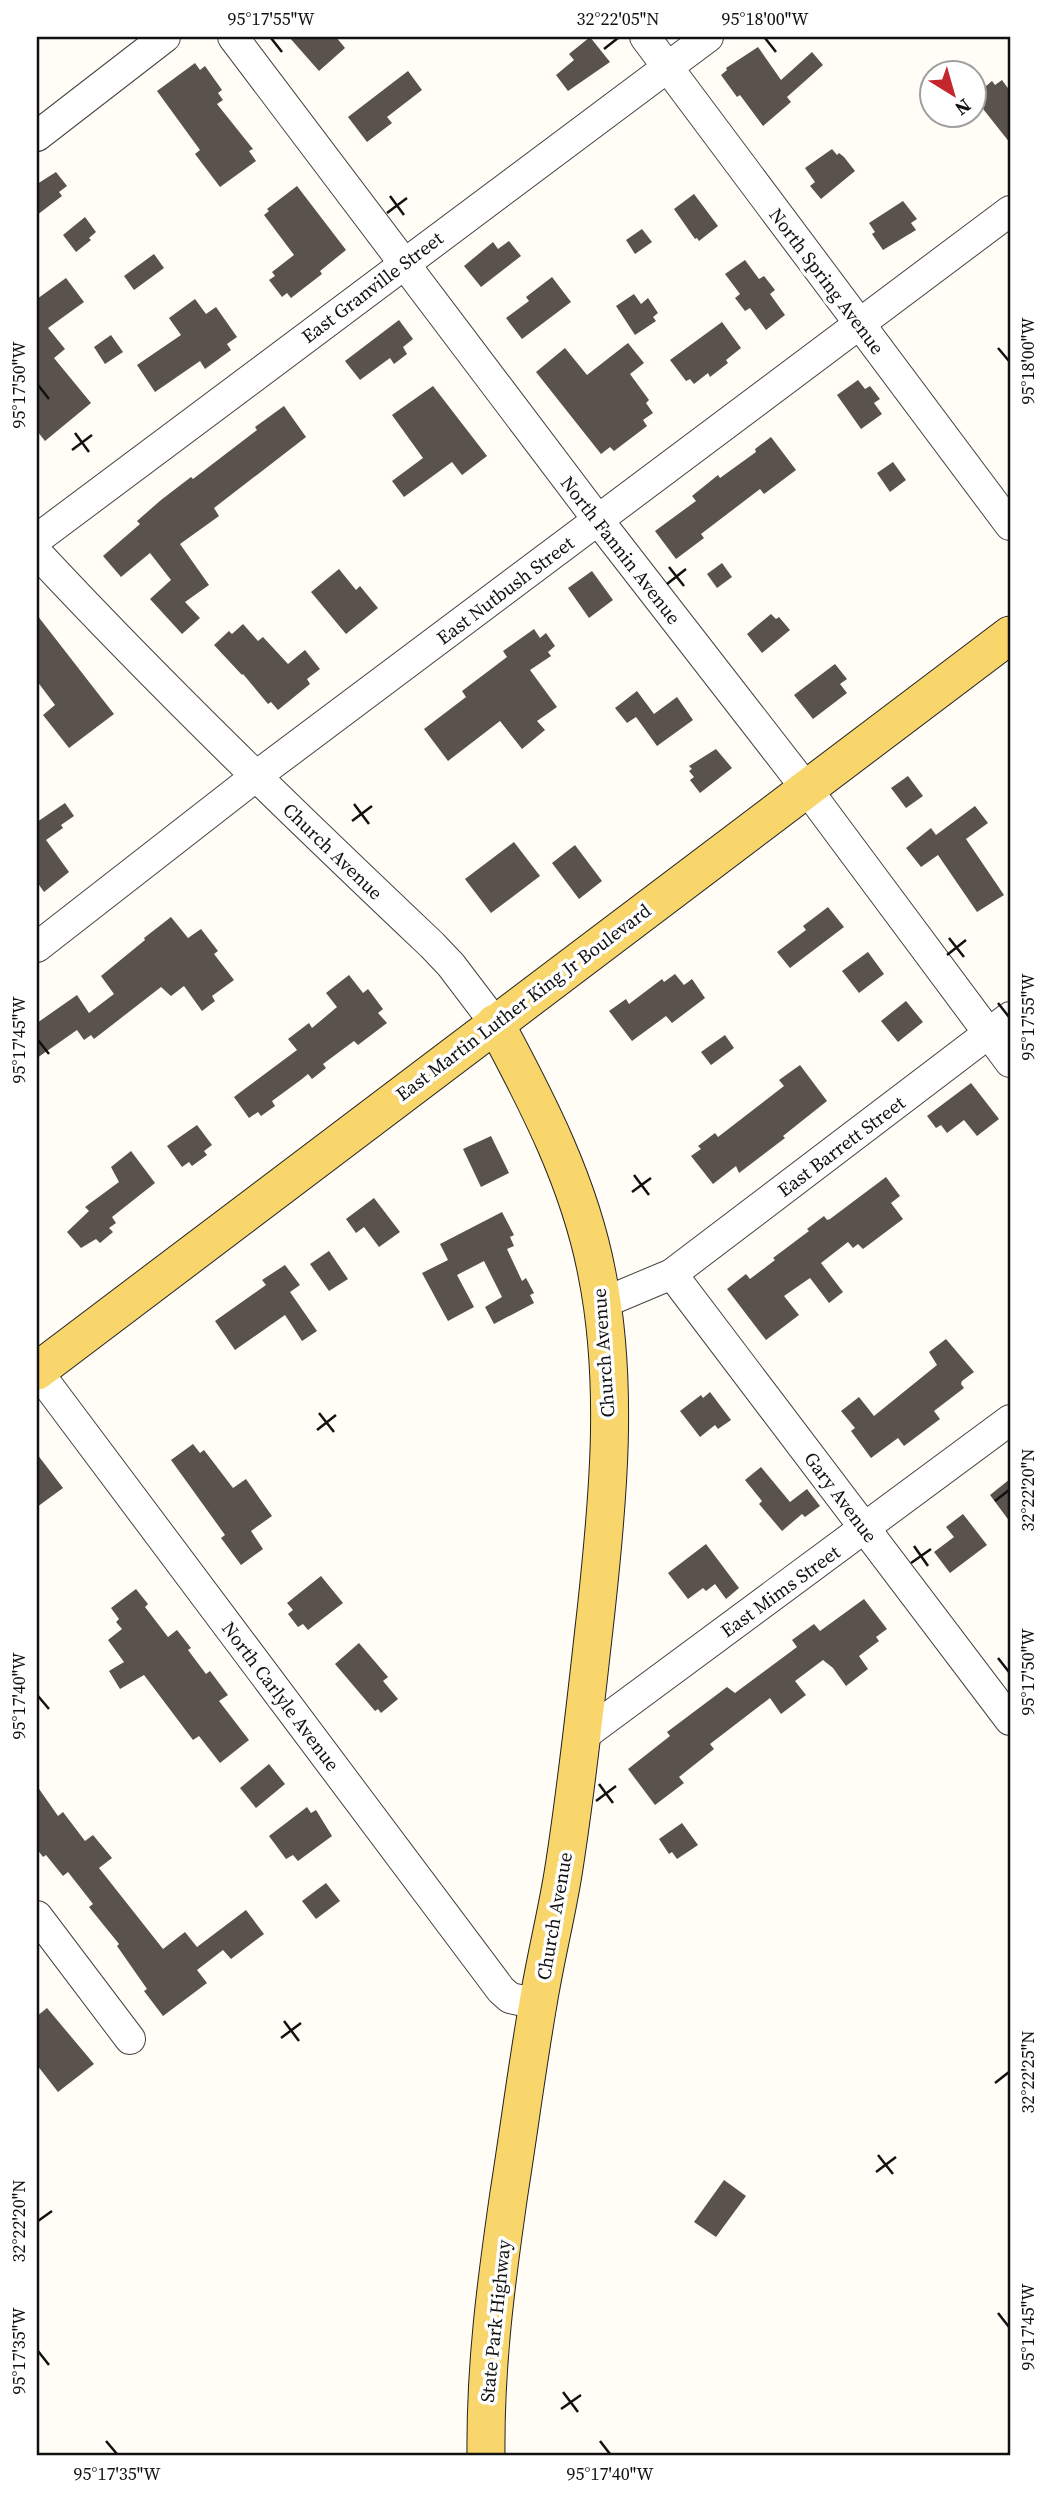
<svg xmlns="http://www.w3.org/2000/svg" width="1047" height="2493" font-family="'Source Serif 4',serif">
<rect width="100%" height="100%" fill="#fffdf5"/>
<g fill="#5a524d">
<path d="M289,37H336L345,48L319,71Z"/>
<path d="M590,37L610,62L568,91L556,75L574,60L569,54Z"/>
<path d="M758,47L781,80L812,52L823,65L787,97L791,102L763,126L740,95L737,97L721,75L727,70L726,68Z"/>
<path d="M195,63L200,70L205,66L222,90L218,93L223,100L217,104L253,149L249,151L256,161L220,187L195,154L200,150L157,91Z"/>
<path d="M408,71L422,90L387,117L392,123L367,142L348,117Z"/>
<path d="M1002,80L1010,91V143L976,100L983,95L980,91L992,81L995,85Z"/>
<path d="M832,149L837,155L839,153L844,157L855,171L821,199L810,186L815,182L805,168Z"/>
<path d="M56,172L67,186L59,192L62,196L37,215V184Z"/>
<path d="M297,186L346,250L320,271L322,274L291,298L287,293L282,297L269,280L275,276L272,272L294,255L264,215L269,211L267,209Z"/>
<path d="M694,194L718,226L699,241L697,238L695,239L674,209Z"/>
<path d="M903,201L917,219L911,223L916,230L883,250L872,234L875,232L869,223Z"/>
<path d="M85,217L96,232L89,238L91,240L76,252L63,235Z"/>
<path d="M642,229L652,242L635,254L626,240Z"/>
<path d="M509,241L521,256L481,287L464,266L493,242L498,249Z"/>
<path d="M154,254L164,268L134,290L124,276Z"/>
<path d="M745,260L759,279L764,276L775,290L770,294L785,315L766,330L750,308L745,311L735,298L740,294L725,274Z"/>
<path d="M552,277L571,302L522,339L506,318L529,301L526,297Z"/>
<path d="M66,278L84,302L48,328L65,349L54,358L91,403L45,441L37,431V299Z"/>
<path d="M634,294L641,304L648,298L658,313L653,317L656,321L635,335L616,306Z"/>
<path d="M195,299L206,314L216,307L237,337L227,344L231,350L205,369L200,361L155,392L137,365L181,335L169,318Z"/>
<path d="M399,320L413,339L403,347L407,354L394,364L390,358L360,380L345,361Z"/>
<path d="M722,322L741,348L726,360L728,363L710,377L708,373L694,384L690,379L686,381L670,360Z"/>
<path d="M111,335L123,352L105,364L94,347Z"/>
<path d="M628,343L644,363L630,374L649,400L646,403L653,413L643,420L647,426L614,451L610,447L601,454L536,372L565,348L587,375Z"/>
<path d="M858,380L865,389L870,386L880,399L874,403L882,414L861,429L837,395Z"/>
<path d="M433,386L487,456L462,475L452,462L404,497L392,481L423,458L392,415Z"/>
<path d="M284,406L306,437L214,508L219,516L180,544L209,585L185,602L200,618L182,634L150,599L171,580L150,553L121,577L103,556L140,524L137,521L161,500L191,477L193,479L257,430L255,427Z"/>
<path d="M771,437L796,470L764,494L760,489L701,534L704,538L676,559L655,531L696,501L692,496L718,475L720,478L756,452L755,449Z"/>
<path d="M893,462L906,480L890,492L877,473Z"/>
<path d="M722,563L732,577L717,588L707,574Z"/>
<path d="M339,569L356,590L360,586L378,608L346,634L311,592Z"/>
<path d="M592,571L613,600L589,618L568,588Z"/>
<path d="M771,614L776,619L779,617L790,630L762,653L747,634Z"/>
<path d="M37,615L114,714L69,748L43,715L55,705L37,681Z"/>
<path d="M243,624L258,641L263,637L288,664L305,650L320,669L307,679L310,684L278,710L271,702L268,704L243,674L242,675L214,645L229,631L232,634Z"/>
<path d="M534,629L540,638L546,633L555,646L548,652L551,656L530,670L557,707L537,721L545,730L522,749L500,721L448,761L424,729L466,697L462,691L507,657L503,651Z"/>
<path d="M835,664L847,679L840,684L847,693L813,719L794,695Z"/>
<path d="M637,691L654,714L677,697L693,720L657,746L636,717L627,723L615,708Z"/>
<path d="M716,749L732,768L700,793L690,780L694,777L689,771L692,769L689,766Z"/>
<path d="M908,776L923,796L906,808L891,788Z"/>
<path d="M65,803L74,816L61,825L63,828L46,840L69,872L44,892L37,882V822Z"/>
<path d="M975,806L988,823L966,839L1004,895L977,912L938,855L921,867L906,848L931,828L936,835Z"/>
<path d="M514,842L540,876L491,913L465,879Z"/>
<path d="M575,845L602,881L579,899L552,863Z"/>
<path d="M828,907L844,927L790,968L777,952L806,930L803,926Z"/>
<path d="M171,917L188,938L201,929L218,951L214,954L234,980L212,996L215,1001L202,1011L184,986L171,996L161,987L94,1039L91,1035L84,1040L77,1030L37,1058V1023L77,995L89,1013L114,994L101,976L145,940L144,938Z"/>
<path d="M868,952L884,974L859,993L842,971Z"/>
<path d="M675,974L684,985L692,979L705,998L672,1023L666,1016L632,1041L609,1011L626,999L629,1004L662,979L664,982Z"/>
<path d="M349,975L363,993L368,989L383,1009L378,1013L387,1023L358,1045L354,1041L323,1064L326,1068L312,1079L308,1074L302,1079L272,1101L275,1106L261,1116L258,1112L249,1118L234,1097L297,1050L288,1039L309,1023L312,1028L337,1007L326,993Z"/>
<path d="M906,1001L923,1022L898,1042L881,1021Z"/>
<path d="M725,1035L734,1048L711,1065L701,1052Z"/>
<path d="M800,1065L827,1101L783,1136L785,1138L739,1173L736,1166L713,1184L691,1156L701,1149L698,1146L715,1133L718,1137L784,1086L779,1080Z"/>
<path d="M971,1083L999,1119L977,1136L964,1120L947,1133L941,1125L936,1128L927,1116Z"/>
<path d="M197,1125L212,1145L204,1151L207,1155L192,1166L189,1162L182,1167L167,1146Z"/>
<path d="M491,1136L509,1173L481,1187L463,1149Z"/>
<path d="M131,1151L155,1183L112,1217L116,1223L109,1228L113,1232L100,1243L96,1239L81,1248L67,1232L89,1211L85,1207L119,1182L111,1167Z"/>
<path d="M886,1177L900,1196L891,1203L903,1219L863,1249L858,1244L853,1248L848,1242L821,1263L843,1292L829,1303L810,1278L784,1296L799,1315L766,1340L727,1289L746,1274L750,1279L775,1260L773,1258L809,1231L807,1229L824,1216L827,1220L830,1219Z"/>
<path d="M374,1198L400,1232L379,1247L364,1227L356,1233L346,1219Z"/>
<path d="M502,1212L514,1235L510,1237L514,1246L507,1249L522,1281L526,1278L534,1293L530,1295L534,1303L494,1324L485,1307L502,1297L484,1261L457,1275L474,1307L448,1321L422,1273L448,1260L440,1244Z"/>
<path d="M329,1251L348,1279L329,1291L310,1264Z"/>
<path d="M285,1265L300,1285L290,1292L317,1331L302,1341L285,1315L235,1350L215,1321L266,1285L262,1280Z"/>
<path d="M946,1339L974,1372L962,1381L961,1384L964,1388L934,1411L940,1419L904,1446L898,1438L871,1458L851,1431L855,1428L841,1411L859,1397L874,1416L937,1365L929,1352Z"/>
<path d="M710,1392L731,1420L718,1429L715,1425L700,1437L680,1411L701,1395L703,1398Z"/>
<path d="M193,1444L200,1453L204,1450L233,1488L246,1479L272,1516L251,1531L263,1549L241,1565L221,1538L225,1535L171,1460Z"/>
<path d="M37,1454L63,1488L37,1507Z"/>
<path d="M761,1467L790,1502L807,1489L820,1506L805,1517L802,1514L782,1531L759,1504L762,1501L745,1480Z"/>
<path d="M1010,1479V1522L990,1495Z"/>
<path d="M963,1514L987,1545L950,1573L934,1552L954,1537L946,1527Z"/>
<path d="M706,1544L739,1588L726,1599L715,1584L706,1591L703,1588L688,1599L668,1573Z"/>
<path d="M321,1576L343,1603L308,1630L303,1624L298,1627L288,1614L293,1610L287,1603Z"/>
<path d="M136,1589L148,1604L145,1607L168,1637L177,1630L191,1648L188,1650L206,1674L210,1671L228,1695L219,1701L249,1740L220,1763L199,1736L193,1740L144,1675L120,1689L109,1671L124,1662L108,1640L122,1629L116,1622L119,1619L111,1608Z"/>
<path d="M864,1599L887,1629L876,1637L879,1641L859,1656L868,1669L846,1686L833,1668L823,1660L795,1681L806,1695L781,1714L770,1698L710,1744L714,1749L679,1777L684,1783L655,1805L628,1769L670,1736L667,1732L727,1687L735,1693L797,1647L792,1640L814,1624L820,1631Z"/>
<path d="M359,1643L388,1677L383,1681L398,1699L381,1713L378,1709L375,1711L335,1664Z"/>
<path d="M269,1764L285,1784L256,1808L240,1788Z"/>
<path d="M37,1786L58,1816L63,1812L85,1841L93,1835L112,1858L99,1868L163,1949L185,1932L197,1947L246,1910L264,1934L231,1959L223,1950L197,1970L207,1983L163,2016L144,1991L147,1989L117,1946L119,1944L89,1907L93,1904L68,1872L63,1876L46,1855L43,1857L37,1849Z"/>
<path d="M307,1807L311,1813L316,1810L332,1836L298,1861L293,1855L286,1859L269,1836Z"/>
<path d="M682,1823L698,1845L677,1859L672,1852L669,1854L659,1839Z"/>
<path d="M326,1883L340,1901L316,1919L302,1901Z"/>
<path d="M47,2008L94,2064L58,2092L37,2065V2016Z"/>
<path d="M724,2180L746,2196L716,2237L694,2222Z"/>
</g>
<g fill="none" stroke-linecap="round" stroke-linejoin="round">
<defs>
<g id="minor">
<path d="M233,37L598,520L806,788L1010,1062"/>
<path d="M645,37L1010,525"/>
<path d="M37,136L165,37"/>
<path d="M37,539L708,37"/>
<path d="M37,553C164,689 297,817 432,945L451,965L495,1023"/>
<path d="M37,947L255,777L1010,211"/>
<path d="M672,1274L1010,1720"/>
<path d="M603,1303L672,1274L1010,1017"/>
<path d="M37,1371L501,1990L510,1998L538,2004"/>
<path d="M583,1736L1010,1420"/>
<path d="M37,1916L130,2039"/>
</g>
<g id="major">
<path d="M37,1371L1010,635"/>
<path d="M486,2456C485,2365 496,2283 509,2193C519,2130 527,2067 538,2004C545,1960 556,1917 563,1874C577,1787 586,1699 596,1611C608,1501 619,1384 597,1274C580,1184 538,1103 495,1023"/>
</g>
</defs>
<use href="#minor" stroke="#444" stroke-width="32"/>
<use href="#major" stroke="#222" stroke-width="39"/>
<use href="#minor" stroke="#fff" stroke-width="30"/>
<use href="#major" stroke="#f9d66b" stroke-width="37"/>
</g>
<path fill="none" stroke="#111" stroke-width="2.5" d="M271,38L282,52M765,38L776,52M604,49L618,38M390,196L404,215M387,213L407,198M998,348L1009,361M38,385L49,399M75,433L89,452M72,450L92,435M669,567L684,586M667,584L686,569M354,804L369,824M352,821L372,806M949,938L964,957M947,955L966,940M998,1003L1009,1017M38,1040L49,1054M634,1175L649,1195M632,1192L651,1178M319,1413L334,1432M317,1430L336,1415M995,1501L1009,1490M914,1546L928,1566M911,1563L931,1549M998,1658L1009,1672M38,1696L49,1709M599,1784L613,1803M596,1801L616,1786M284,2021L299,2041M281,2038L301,2023M995,2083L1009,2072M878,2155L893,2174M876,2172L896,2157M38,2221L52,2211M998,2313L1009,2327M38,2351L49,2365M563,2392L578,2412M561,2409L581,2395M106,2441L117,2454M600,2441L610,2454"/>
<g text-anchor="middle" stroke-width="7" stroke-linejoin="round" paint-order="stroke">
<g font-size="19" fill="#111" stroke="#fff">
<text transform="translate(827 281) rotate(53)" y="7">North Spring Avenue</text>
<text transform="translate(372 287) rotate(-37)" y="7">East Granville Street</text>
<text transform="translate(621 550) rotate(52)" y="7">North Fannin Avenue</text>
<text transform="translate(505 590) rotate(-37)" y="7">East Nutbush Street</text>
<text transform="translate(333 851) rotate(44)" y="7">Church Avenue</text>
<text transform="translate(523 1002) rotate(-37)" y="7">East Martin Luther King Jr Boulevard</text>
<text transform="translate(841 1146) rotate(-37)" y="7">East Barrett Street</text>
<text transform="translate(603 1353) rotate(-94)" y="7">Church Avenue</text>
<text transform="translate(841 1497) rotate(53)" y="7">Gary Avenue</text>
<text transform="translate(780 1591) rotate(-36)" y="7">East Mims Street</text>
<text transform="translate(281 1696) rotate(53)" y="7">North Carlyle Avenue</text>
<text transform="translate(554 1916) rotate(-80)" y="7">Church Avenue</text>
<text transform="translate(495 2321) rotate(-84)" y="7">State Park Highway</text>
</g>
</g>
<rect width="1047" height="2493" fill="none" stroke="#ffffff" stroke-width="77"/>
<g transform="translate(953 94) rotate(143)"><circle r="33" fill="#ffffff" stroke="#a0a0a0" stroke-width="2"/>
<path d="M0-5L12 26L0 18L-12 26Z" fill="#c4262e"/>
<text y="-10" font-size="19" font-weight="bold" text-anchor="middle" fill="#111111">N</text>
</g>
<rect x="38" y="38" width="971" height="2416" fill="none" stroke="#111" stroke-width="2.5"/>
<g font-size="18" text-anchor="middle" fill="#111">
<text x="271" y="25">95°17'55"W</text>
<text x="618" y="25">32°22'05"N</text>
<text x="765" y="25">95°18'00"W</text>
<text transform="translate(1028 361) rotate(-90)" y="6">95°18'00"W</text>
<text transform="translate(19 385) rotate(-90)" y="6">95°17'50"W</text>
<text transform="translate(1028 1017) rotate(-90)" y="6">95°17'55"W</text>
<text transform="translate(19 1040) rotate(-90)" y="6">95°17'45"W</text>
<text transform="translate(1028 1490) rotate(-90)" y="6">32°22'20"N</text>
<text transform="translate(1028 1672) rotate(-90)" y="6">95°17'50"W</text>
<text transform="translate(19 1696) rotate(-90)" y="6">95°17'40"W</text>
<text transform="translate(1028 2072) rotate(-90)" y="6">32°22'25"N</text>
<text transform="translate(19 2221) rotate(-90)" y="6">32°22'20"N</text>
<text transform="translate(1028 2327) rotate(-90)" y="6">95°17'45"W</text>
<text transform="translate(19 2351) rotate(-90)" y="6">95°17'35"W</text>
<text x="117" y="2480">95°17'35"W</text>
<text x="610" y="2480">95°17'40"W</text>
</g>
</svg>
